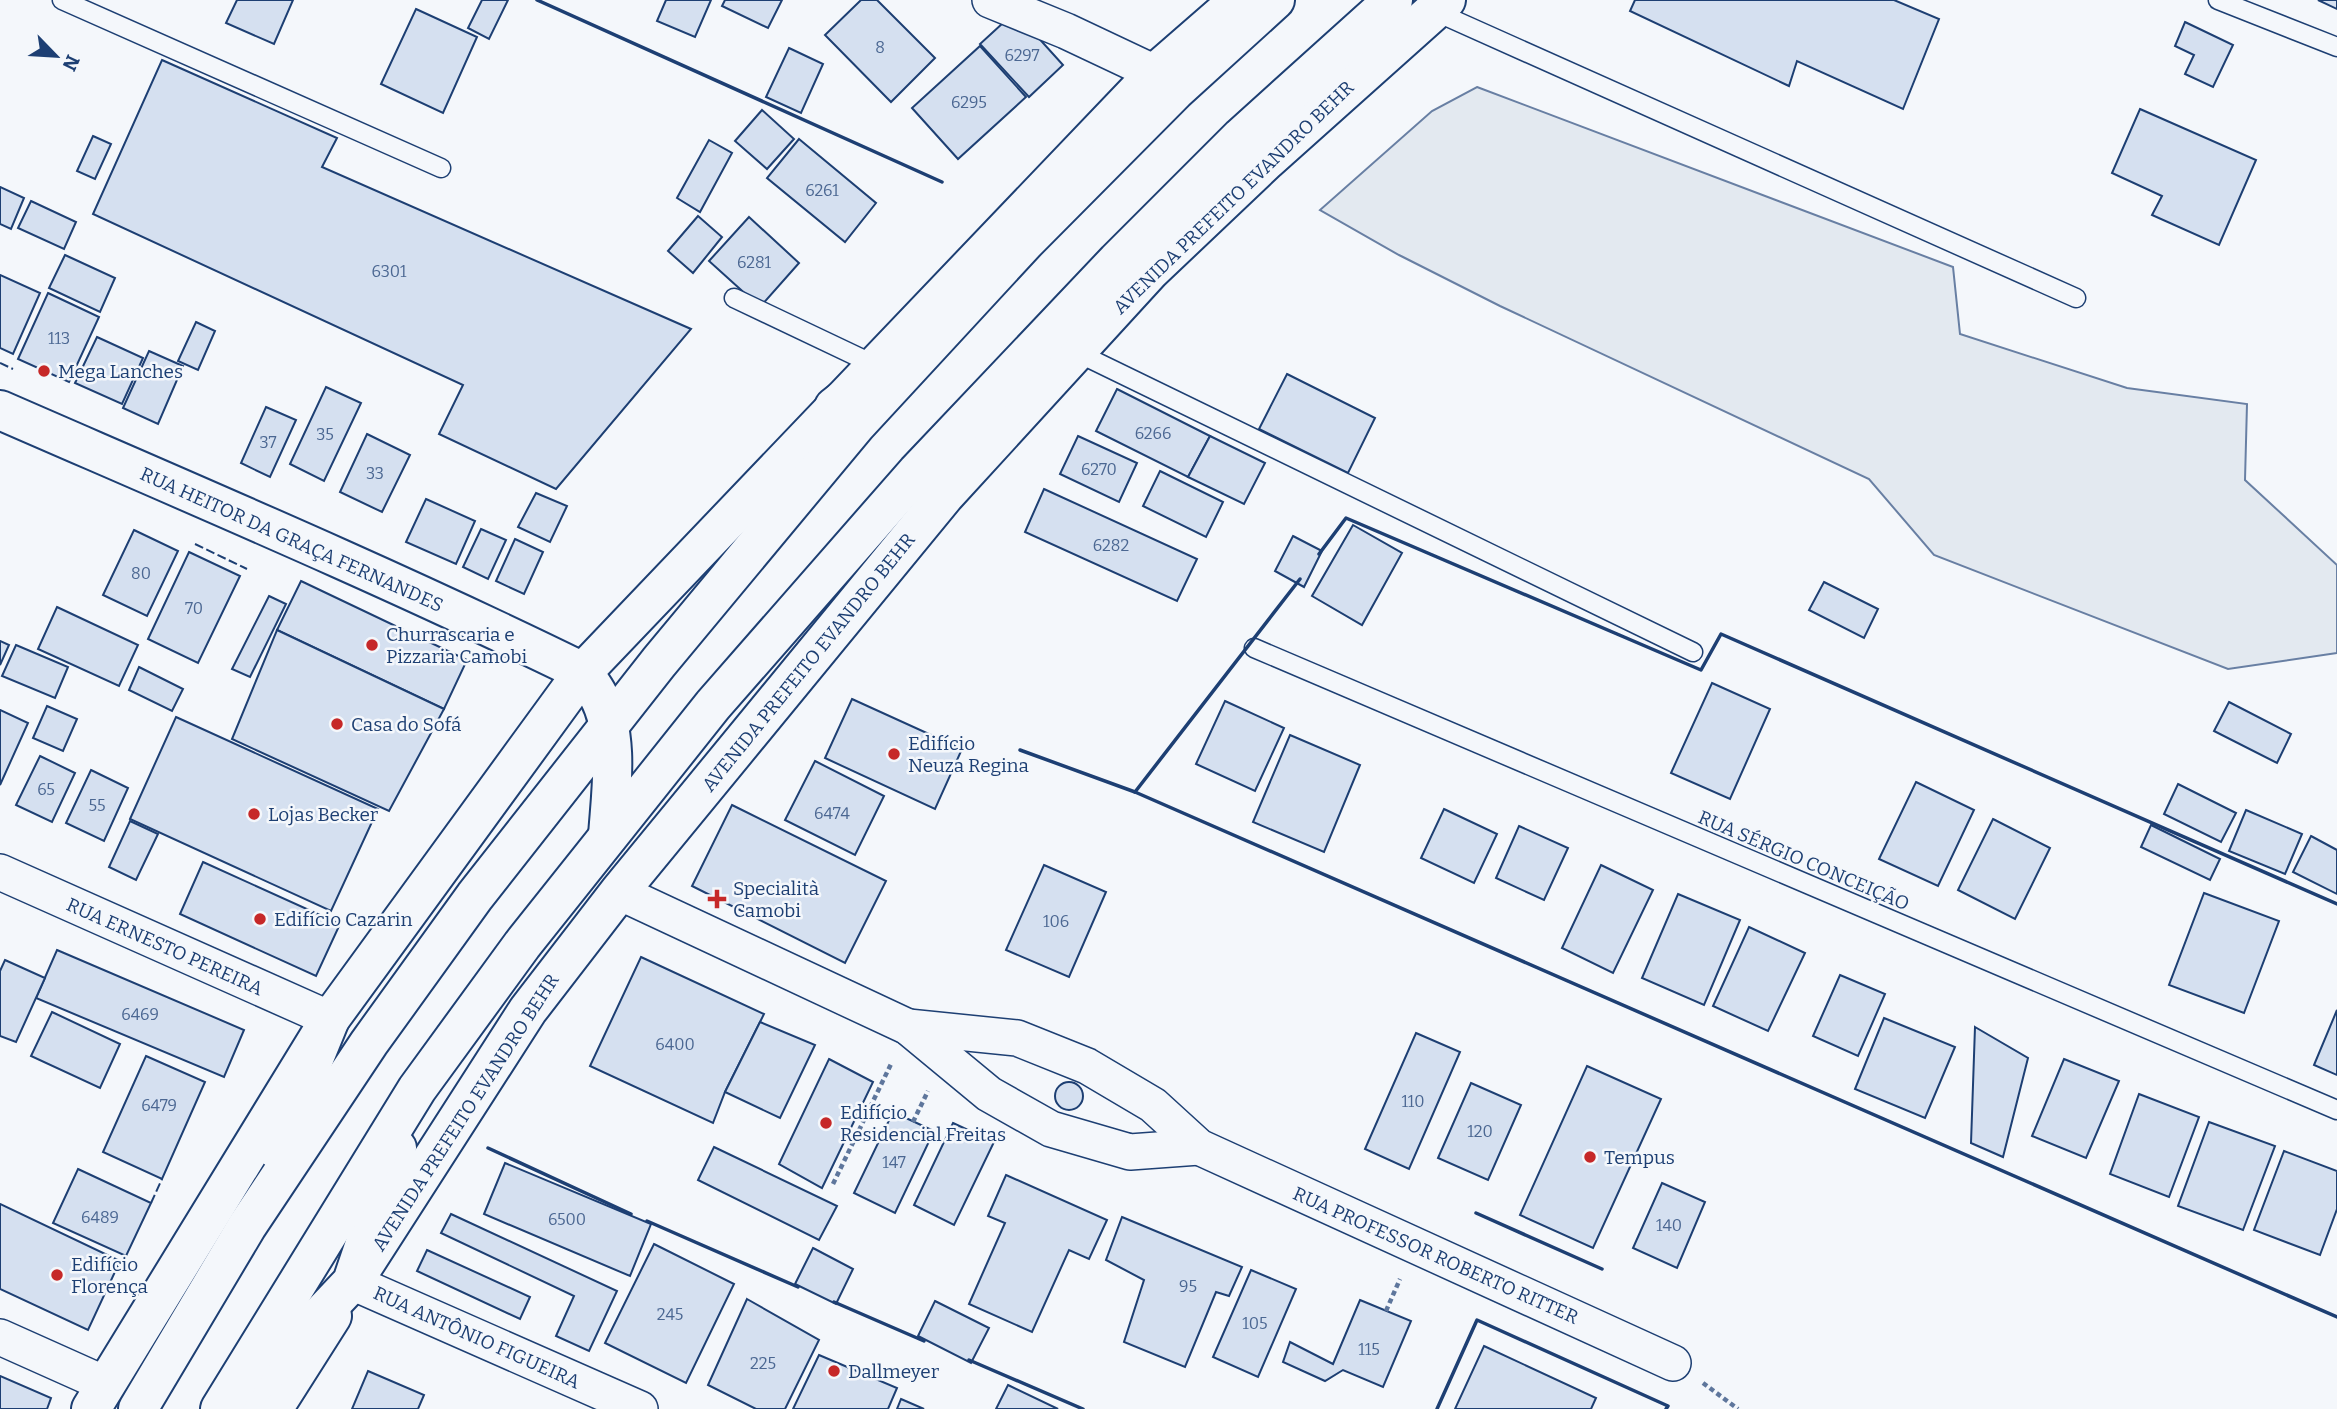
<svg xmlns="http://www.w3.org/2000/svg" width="2337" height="1409" font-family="Bitter,serif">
<rect width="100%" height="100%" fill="#f4f7fb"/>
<path fill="#e3e9f0" stroke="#687fa3" stroke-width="2" d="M1477,87L1953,267L1960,334L2127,388L2247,404L2245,480L2337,565V653L2228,669L1934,555L1869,479L1500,306L1399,255L1320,210L1432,111Z"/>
<g fill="#d5e0f0" stroke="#1d3f73" stroke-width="2">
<path d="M237,0H293L274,44L226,23Z"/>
<path d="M482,0H508L489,39L468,28Z"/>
<path d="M666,0H711L695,37L657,21Z"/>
<path d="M725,0H782L768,28L722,6Z"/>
<path d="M861,0H877L935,58L891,102L825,35Z"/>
<path d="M1635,0H1894L1939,19L1903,109L1797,61L1789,86L1630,11Z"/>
<path d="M2318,0H2337V9Z"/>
<path d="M416,9L477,37L443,113L381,84Z"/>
<path d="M1015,12L1063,65L1029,97L980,44Z"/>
<path d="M2185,22L2233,45L2213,87L2185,74L2194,55L2175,46Z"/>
<path d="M980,46L1026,97L958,159L912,108Z"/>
<path d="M789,48L823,64L801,113L766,97Z"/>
<path d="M162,60L337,138L322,167L691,329L556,489L439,434L463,385L93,214Z"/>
<path d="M2140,109L2256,160L2219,245L2152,215L2162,196L2112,173Z"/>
<path d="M762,110L794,139L767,169L735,141Z"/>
<path d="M93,136L111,144L95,179L77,171Z"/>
<path d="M799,139L876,203L845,242L767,178Z"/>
<path d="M709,140L732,153L700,212L677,198Z"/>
<path d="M0,187L24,198L11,229L0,224Z"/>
<path d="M31,201L76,222L64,249L18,228Z"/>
<path d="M698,216L722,237L693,273L668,251Z"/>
<path d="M749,217L799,263L760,307L709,261Z"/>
<path d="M65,255L115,278L100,312L49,288Z"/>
<path d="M0,275L40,293L13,354L0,348Z"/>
<path d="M48,293L99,317L69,382L18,359Z"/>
<path d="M196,322L215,331L198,370L178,361Z"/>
<path d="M97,337L143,358L122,404L75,383Z"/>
<path d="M149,351L183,366L158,424L123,408Z"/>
<path d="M1287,374L1375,418L1348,473L1259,429Z"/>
<path d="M326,387L361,403L324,481L290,464Z"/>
<path d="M1117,389L1210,436L1188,477L1096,431Z"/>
<path d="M266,407L296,420L270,477L241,463Z"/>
<path d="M367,434L410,455L382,512L340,492Z"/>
<path d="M1078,436L1137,463L1119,502L1060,474Z"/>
<path d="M1210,436L1265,463L1244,504L1188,477Z"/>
<path d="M1160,471L1223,502L1206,537L1143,506Z"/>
<path d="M1044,489L1197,559L1177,601L1025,532Z"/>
<path d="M536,493L567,506L550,542L518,527Z"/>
<path d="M426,499L475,521L456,564L406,542Z"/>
<path d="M1353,525L1402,553L1362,625L1312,596Z"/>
<path d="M481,529L506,540L488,579L463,567Z"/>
<path d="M134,530L178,551L147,616L103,595Z"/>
<path d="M1293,536L1322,551L1304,587L1275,571Z"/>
<path d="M515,539L543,552L524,594L496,581Z"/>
<path d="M189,552L240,576L198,663L148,639Z"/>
<path d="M301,581L467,660L444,709L277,630Z"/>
<path d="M1824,582L1878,609L1864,638L1809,610Z"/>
<path d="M269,596L286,604L250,677L232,669Z"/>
<path d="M57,607L138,645L119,686L38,649Z"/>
<path d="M277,630L444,709L389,811L232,739Z"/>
<path d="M0,641L9,645L0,665Z"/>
<path d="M16,645L68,667L55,698L2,676Z"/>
<path d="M139,667L183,689L172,711L129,690Z"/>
<path d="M1712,683L1770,709L1730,799L1671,773Z"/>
<path d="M852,699L962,749L935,809L825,758Z"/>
<path d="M1225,701L1284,728L1255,791L1196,764Z"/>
<path d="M2229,702L2291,734L2277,763L2214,731Z"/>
<path d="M47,706L77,719L63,751L33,738Z"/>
<path d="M0,710L28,723L0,785Z"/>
<path d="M176,717L378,809L331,911L130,819Z"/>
<path d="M1290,735L1360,765L1324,852L1253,822Z"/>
<path d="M40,756L75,773L52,822L16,805Z"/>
<path d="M815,761L884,796L855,855L785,820Z"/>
<path d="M91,770L128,788L104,841L66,823Z"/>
<path d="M1916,782L1974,810L1938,886L1879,859Z"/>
<path d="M2178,784L2236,813L2221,842L2164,814Z"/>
<path d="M732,805L886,881L845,963L692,886Z"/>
<path d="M1444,809L1497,834L1474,883L1421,858Z"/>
<path d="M2246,810L2302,834L2285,874L2229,851Z"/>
<path d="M1993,819L2050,848L2015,919L1958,890Z"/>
<path d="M130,821L158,834L136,880L109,867Z"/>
<path d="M2151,825L2220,859L2210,880L2141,847Z"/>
<path d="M1519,826L1568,848L1544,900L1496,878Z"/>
<path d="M2311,836L2337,850V894L2293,872Z"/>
<path d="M203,862L340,924L316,976L180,914Z"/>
<path d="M1044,865L1106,892L1069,977L1006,950Z"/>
<path d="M1601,865L1653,890L1613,973L1562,948Z"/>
<path d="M2204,893L2279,921L2244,1013L2169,985Z"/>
<path d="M1678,894L1740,920L1704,1005L1642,978Z"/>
<path d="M1749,927L1805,953L1768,1031L1713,1006Z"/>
<path d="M57,950L244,1030L224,1077L36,998Z"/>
<path d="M641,957L764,1014L725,1092L713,1123L590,1066Z"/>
<path d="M5,960L45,978L16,1042L0,1036V971Z"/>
<path d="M1840,975L1885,994L1858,1056L1813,1036Z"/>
<path d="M2337,1010V1075L2314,1065Z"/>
<path d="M52,1012L120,1044L100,1088L31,1056Z"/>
<path d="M1884,1018L1955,1047L1925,1118L1855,1089Z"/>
<path d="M760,1022L815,1045L780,1118L725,1092Z"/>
<path d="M1975,1027L2028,1058L2003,1157L1971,1143Z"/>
<path d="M1416,1033L1460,1052L1409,1169L1365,1149Z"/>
<path d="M146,1056L205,1082L162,1179L103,1152Z"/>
<path d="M829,1059L873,1082L822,1188L779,1164Z"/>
<path d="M2064,1059L2119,1081L2086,1158L2032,1136Z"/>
<path d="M1587,1066L1661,1099L1593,1248L1520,1215Z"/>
<circle cx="1069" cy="1096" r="14"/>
<path d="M1471,1083L1521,1105L1488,1180L1438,1158Z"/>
<path d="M2139,1094L2199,1117L2169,1197L2110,1174Z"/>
<path d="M893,1112L934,1131L895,1213L854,1193Z"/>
<path d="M2209,1122L2275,1146L2243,1230L2178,1206Z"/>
<path d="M953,1123L994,1142L954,1225L914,1205Z"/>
<path d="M714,1147L837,1206L819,1240L698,1180Z"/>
<path d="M2284,1151L2337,1171V1209L2320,1255L2254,1230Z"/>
<path d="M505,1163L651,1224L630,1276L484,1214Z"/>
<path d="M78,1169L151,1203L126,1256L53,1223Z"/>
<path d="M1006,1175L1107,1220L1089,1259L1069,1250L1032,1332L969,1304L1005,1223L988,1216Z"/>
<path d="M1662,1183L1705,1202L1677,1268L1633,1248Z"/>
<path d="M0,1204L120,1261L88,1330L0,1289Z"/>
<path d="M451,1214L617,1291L589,1351L556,1336L574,1296L441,1233Z"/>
<path d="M1122,1217L1242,1267L1229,1296L1216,1292L1185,1367L1124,1342L1144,1280L1106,1260Z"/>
<path d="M654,1244L734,1284L686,1383L605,1343Z"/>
<path d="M813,1248L853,1269L836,1304L795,1284Z"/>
<path d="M427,1250L530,1297L520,1319L417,1271Z"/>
<path d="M1251,1270L1296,1289L1258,1377L1213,1357Z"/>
<path d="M747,1299L819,1340L785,1409H756L708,1385Z"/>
<path d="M1360,1300L1411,1321L1383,1387L1343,1370L1325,1381L1283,1362L1290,1342L1333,1364Z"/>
<path d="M935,1301L989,1328L971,1363L918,1336Z"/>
<path d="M1484,1346L1596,1398L1591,1409H1455Z"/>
<path d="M819,1355L897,1388L888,1409H793Z"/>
<path d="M368,1371L424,1395L418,1409H352Z"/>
<path d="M0,1376L51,1398L47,1409H0Z"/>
<path d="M1008,1385L1058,1409H996Z"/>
<path d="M901,1399L924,1409H897Z"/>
</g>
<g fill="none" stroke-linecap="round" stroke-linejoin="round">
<defs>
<g id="service">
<path d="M62,0L441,168"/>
<path d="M2218,0L2337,47"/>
<path d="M1434,11L2076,298"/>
<path d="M734,298L875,365"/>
<path d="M1076,352L1693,652"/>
<path d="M1254,648L2337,1110"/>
</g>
<g id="minor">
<path d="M990,0L1066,31L1155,73"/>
<path d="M0,872L330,1019"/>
<path d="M619,892L908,1027L989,1094L1051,1129L1130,1152L1199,1147"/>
<path d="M908,1027L1017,1038L1087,1066L1153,1105L1199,1147L1673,1363"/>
<path d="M352,1282L640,1409"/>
<path d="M0,1337L105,1384"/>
</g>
<path id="tertiary" d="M0,410C195,495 391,578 583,672"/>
<g id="secondary">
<path d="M364,1265L528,1010L619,892L945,495L1150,271L1267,160L1446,0"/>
<path d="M91,1409L330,1019L583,672L1155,73L1239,0"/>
<path d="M273,1409L332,1316"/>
</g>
<g id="trunk">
<path d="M1443,0L1444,2"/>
<path d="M834,407L880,371"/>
<path d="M583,672C588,680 594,687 598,695C620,736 611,791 608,836"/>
<path d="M277,1150L330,1019"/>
<path d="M248,1392L352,1282L397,1148"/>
<path d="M138,1409L247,1226L369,1043L475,896L659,662L856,425L1026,241L1175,91L1275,0"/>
<path d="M220,1409L417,1089L522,945L713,705L917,472L1117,261L1241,137L1393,0"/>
</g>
</defs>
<use href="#service" stroke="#1d3f73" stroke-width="21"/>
<use href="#minor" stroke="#1d3f73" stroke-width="38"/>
<use href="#tertiary" stroke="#1d3f73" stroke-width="42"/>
<use href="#secondary" stroke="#1d3f73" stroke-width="42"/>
<use href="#trunk" stroke="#1d3f73" stroke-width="42"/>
<g stroke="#5e769c" stroke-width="4.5" stroke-dasharray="5 3.5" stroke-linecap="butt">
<path d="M913,1122L928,1091"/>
<path d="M833,1184L892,1062"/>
<path d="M1386,1311L1400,1279"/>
<path d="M1703,1383L1738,1409"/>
</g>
<use href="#service" stroke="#f4f7fb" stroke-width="18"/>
<use href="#minor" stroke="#f4f7fb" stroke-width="35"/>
<use href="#tertiary" stroke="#f4f7fb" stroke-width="38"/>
<use href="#secondary" stroke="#f4f7fb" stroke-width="38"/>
<use href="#trunk" stroke="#f4f7fb" stroke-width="38"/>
<g stroke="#1d3f73" stroke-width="2" stroke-dasharray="9 3.5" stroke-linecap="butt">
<path d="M0,363L13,369"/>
<path d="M195,544L247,569"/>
<path d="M151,1203L162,1179"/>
</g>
<g stroke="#1d3f73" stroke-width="3.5">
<path d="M537,0L942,182"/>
<path d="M1319,554L1346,518L1701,670L1721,634L2337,904"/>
<path d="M1020,750L1135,792L2337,1317"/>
<path d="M1135,792L1300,579"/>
<path d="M488,1148L631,1214"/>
<path d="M1476,1213L1602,1269"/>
<path d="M647,1221L798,1287"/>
<path d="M834,1302L924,1341"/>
<path d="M969,1360L1083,1409"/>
<path d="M1437,1409L1477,1320L1668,1406L1666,1409"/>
</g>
</g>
<g fill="#c62828" stroke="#f4f7fb" stroke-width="2.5">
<circle cx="44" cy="371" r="7"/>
<circle cx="372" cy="645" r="7"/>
<circle cx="337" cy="724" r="7"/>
<circle cx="894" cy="754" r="7"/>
<circle cx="254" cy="814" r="7"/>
<path d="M713.5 888.5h7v7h7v7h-7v7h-7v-7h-7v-7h7z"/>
<circle cx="260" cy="919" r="7"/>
<circle cx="826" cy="1123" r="7"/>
<circle cx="1590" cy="1157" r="7"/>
<circle cx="57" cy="1275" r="7"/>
<circle cx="834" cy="1371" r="7"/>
</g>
<g text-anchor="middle" stroke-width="5" stroke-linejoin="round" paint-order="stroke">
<g font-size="16" fill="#4b6792">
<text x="880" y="53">8</text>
<text x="1022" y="61">6297</text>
<text x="969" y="108">6295</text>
<text x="822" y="196">6261</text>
<text x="754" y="268">6281</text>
<text x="389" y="277">6301</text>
<text x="59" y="344">113</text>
<text x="1153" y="439">6266</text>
<text x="325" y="440">35</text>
<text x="268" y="448">37</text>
<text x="1099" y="475">6270</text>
<text x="375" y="479">33</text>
<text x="1111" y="551">6282</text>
<text x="141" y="579">80</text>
<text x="194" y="614">70</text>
<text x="46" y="795">65</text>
<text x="97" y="811">55</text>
<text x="832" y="819">6474</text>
<text x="1056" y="927">106</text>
<text x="140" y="1020">6469</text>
<text x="675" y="1050">6400</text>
<text x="1413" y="1107">110</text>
<text x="159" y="1111">6479</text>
<text x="1480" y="1137">120</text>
<text x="894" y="1168">147</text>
<text x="100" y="1223">6489</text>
<text x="567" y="1225">6500</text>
<text x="1669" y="1231">140</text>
<text x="1188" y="1292">95</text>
<text x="670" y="1320">245</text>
<text x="1255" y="1329">105</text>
<text x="1369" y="1355">115</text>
<text x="763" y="1369">225</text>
</g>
<g font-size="19" fill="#1d3f73" stroke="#f4f7fb">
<text transform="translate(1233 197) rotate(-44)" y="7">AVENIDA PREFEITO EVANDRO BEHR</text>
<text transform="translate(292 539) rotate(24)" y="7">RUA HEITOR DA GRAÇA FERNANDES</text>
<text transform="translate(808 662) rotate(-51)" y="7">AVENIDA PREFEITO EVANDRO BEHR</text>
<text transform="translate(1804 860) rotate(23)" y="7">RUA SÉRGIO CONCEIÇÃO</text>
<text transform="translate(165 946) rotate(24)" y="7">RUA ERNESTO PEREIRA</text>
<text transform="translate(465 1112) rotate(-57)" y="7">AVENIDA PREFEITO EVANDRO BEHR</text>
<text transform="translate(1436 1255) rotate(24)" y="7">RUA PROFESSOR ROBERTO RITTER</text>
<text transform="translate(477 1337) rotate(24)" y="7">RUA ANTÔNIO FIGUEIRA</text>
</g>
<g font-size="19" fill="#1d3f73" stroke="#f4f7fb" text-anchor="start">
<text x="58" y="378">Mega Lanches</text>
<text x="386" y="641">Churrascaria e<tspan x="386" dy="22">Pizzaria Camobi</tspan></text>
<text x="351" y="731">Casa do Sofá</text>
<text x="908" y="750">Edifício<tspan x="908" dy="22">Neuza Regina</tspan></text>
<text x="268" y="821">Lojas Becker</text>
<text x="733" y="895">Specialità<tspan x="733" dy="22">Camobi</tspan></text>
<text x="274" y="926">Edifício Cazarin</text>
<text x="840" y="1119">Edifício<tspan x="840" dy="22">Residencial Freitas</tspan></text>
<text x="1604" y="1164">Tempus</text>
<text x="71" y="1271">Edifício<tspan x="71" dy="22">Florença</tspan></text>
<text x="848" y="1378">Dallmeyer</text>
</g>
</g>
<g transform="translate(56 56) rotate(115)" stroke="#f4f7fb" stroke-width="5" paint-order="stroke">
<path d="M0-5L12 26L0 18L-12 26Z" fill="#1d3f73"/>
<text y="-10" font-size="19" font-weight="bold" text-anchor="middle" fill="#1d3f73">N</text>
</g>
</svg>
